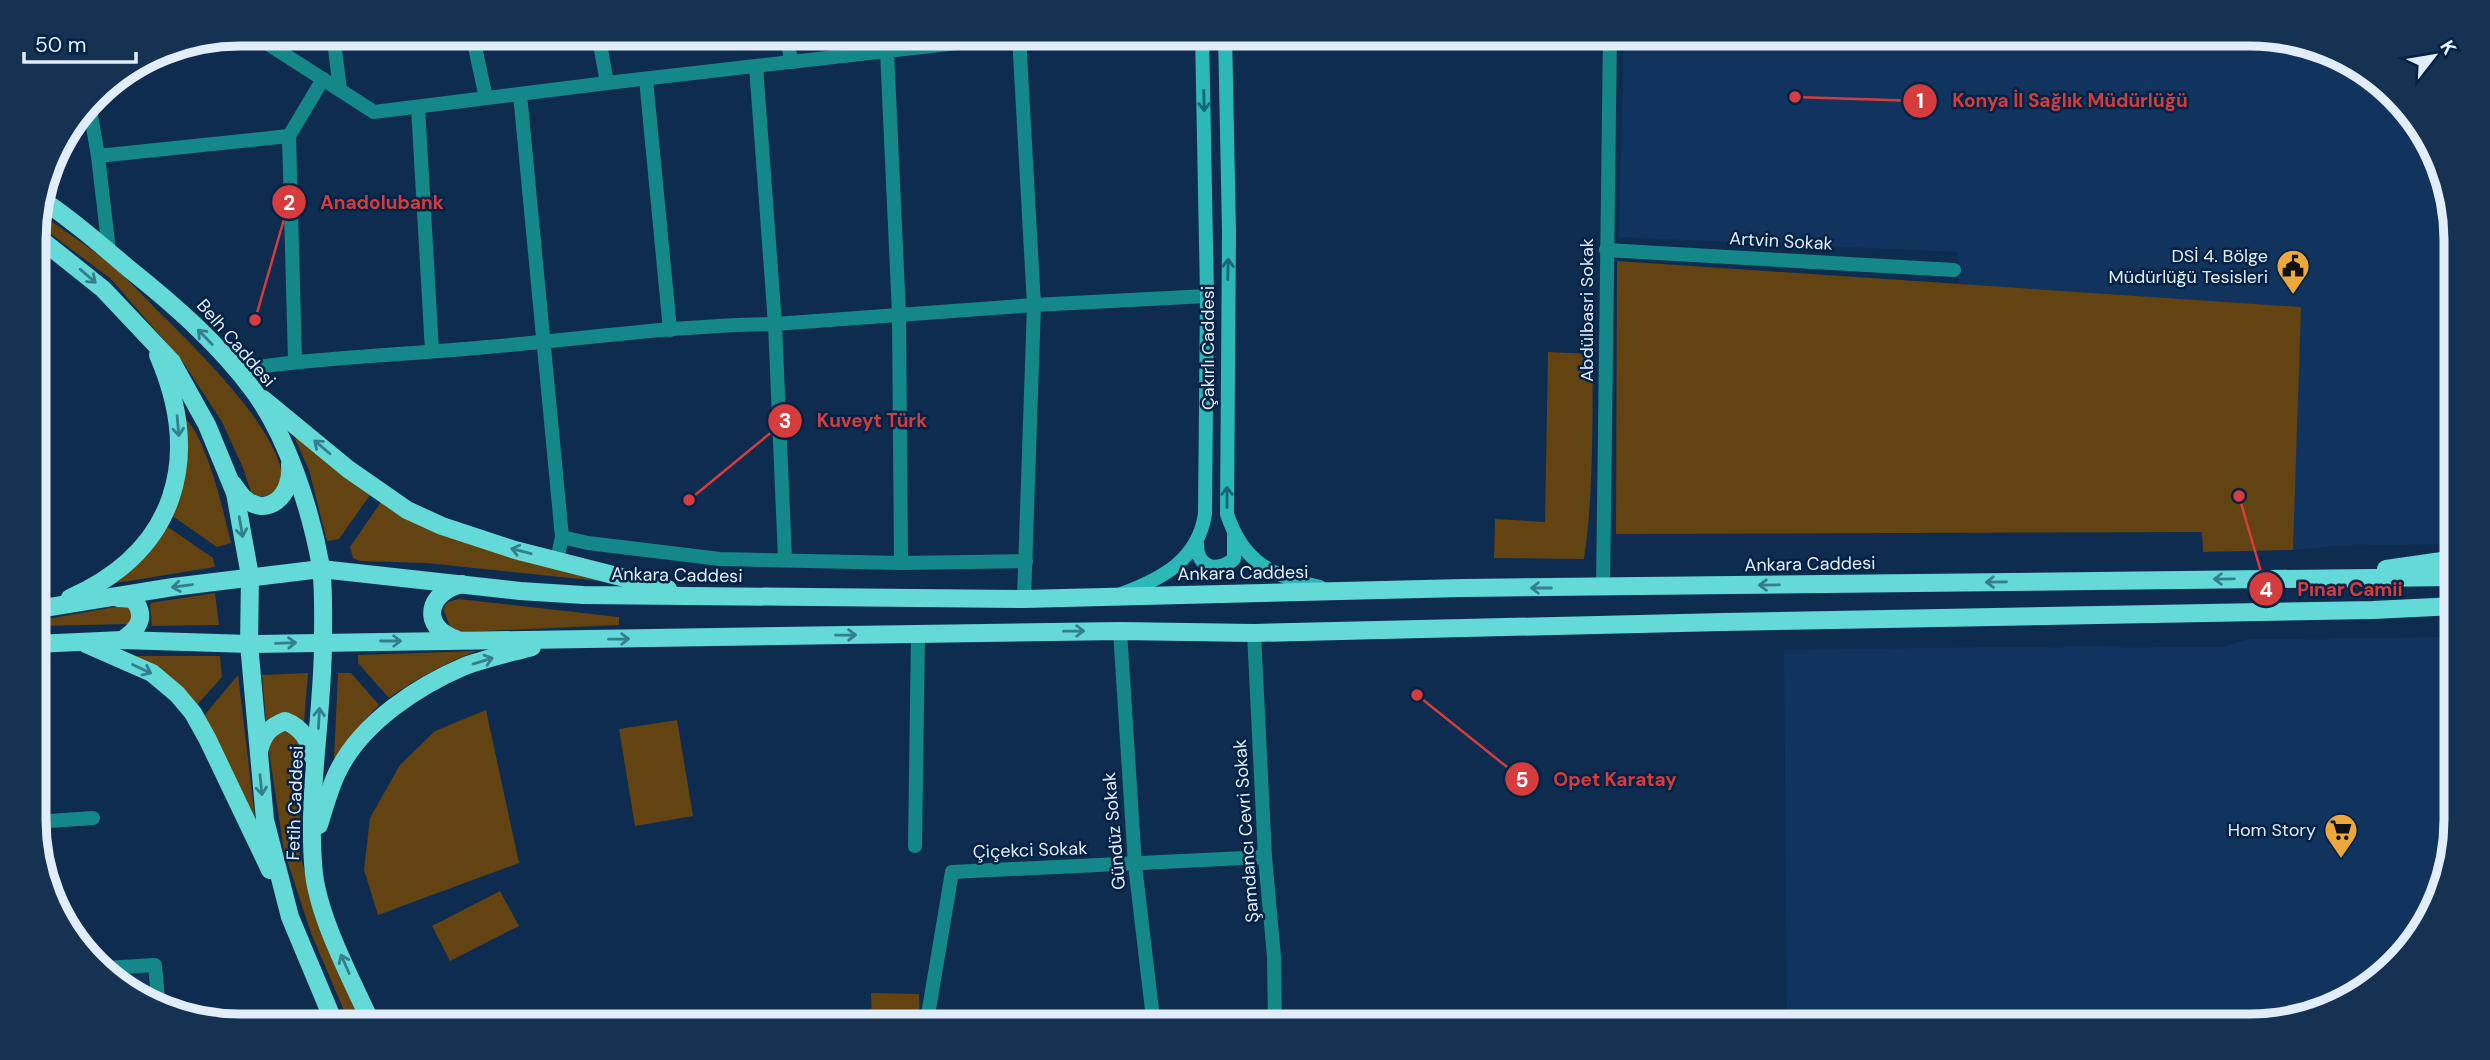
<svg xmlns="http://www.w3.org/2000/svg" width="2490" height="1060" font-family="'DM Sans',sans-serif">
<rect width="100%" height="100%" fill="#0e2c4f"/>
<g fill="#11345e">
<path d="M1624,33H2251L2329,49L2414,114L2455,212L2456,544L2336,546L2293,550L2296,419L1616,534L1617,261L1959,284L1958,252L1619,237Z"/>
<path d="M2456,637L2457,821L2441,899L2376,984L2317,1016L2264,1026H1787L1784,650L2079,646L2222,647L2249,639Z"/>
<path d="M147,972L150,1003L113,975Z"/>
</g>
<g fill="#624311">
<path d="M37,211C63,230 91,248 115,268C130,281 143,296 157,310C193,346 285,433 283,485L272,496H256L251,492L243,468L222,422L183,362L111,279L35,222Z"/>
<path d="M1617,261L2301,307L2293,550L2203,552L2202,532L1616,534Z"/>
<path d="M1548,352L1593,354C1592,422 1594,491 1584,559L1494,558L1495,519L1545,522Z"/>
<path d="M185,418C208,441 223,510 231,543L217,547L171,515Z"/>
<path d="M298,436L370,495L339,539L327,541L309,470L295,439Z"/>
<path d="M381,502L476,546L599,581L427,563L360,561L353,558L350,547Z"/>
<path d="M165,525L213,558L215,567L110,584Z"/>
<path d="M215,593L219,625L152,626L150,603Z"/>
<path d="M459,599L619,617V625L461,632L450,627L443,609L448,602Z"/>
<path d="M120,606H128L134,610L130,624L41,626L42,620Z"/>
<path d="M476,651C444,664 417,678 389,698L358,663V655Z"/>
<path d="M134,656H220L222,677L196,706Z"/>
<path d="M308,673L304,723L277,715L266,720L262,675Z"/>
<path d="M338,673H351L379,705L358,727L334,759Z"/>
<path d="M238,675L255,818L251,820L202,718Z"/>
<path d="M486,710L519,863L378,915L364,870L370,818L400,765L435,731Z"/>
<path d="M677,720L693,816L635,826L619,729Z"/>
<path d="M285,730L294,732L304,747L298,848L321,927L363,1027H351L311,933L284,851L268,745L271,735Z"/>
<path d="M500,891L519,926L450,961L432,926Z"/>
<path d="M871,993L919,994L920,1027H872Z"/>
</g>
<g fill="none" stroke-linecap="round" stroke-linejoin="round">
<g stroke="#148888" stroke-width="14">
<path d="M251,33L374,112L607,83"/>
<path d="M333,33L340,90"/>
<path d="M472,33L486,98"/>
<path d="M598,33L607,83L1045,33"/>
<path d="M787,33L791,62"/>
<path d="M1019,36L1034,305L1024,599"/>
<path d="M887,51L899,314L901,563"/>
<path d="M756,66L775,324L785,559"/>
<path d="M646,79L670,330"/>
<path d="M520,94L562,537L557,560"/>
<path d="M89,104L98,156L109,251"/>
<path d="M418,107L432,351"/>
<path d="M98,156L289,136"/>
<path d="M1606,250L1954,270"/>
<path d="M295,361L289,136L323,79"/>
<path d="M237,370C320,357 404,355 487,347C583,339 679,325 775,324L1034,305L1207,296"/>
<path d="M562,537L588,543L720,559L901,563L1026,561"/>
<path d="M1603,588L1610,33"/>
<path d="M1120,631L1135,865L1154,1027"/>
<path d="M1254,633L1265,857L1274,957L1275,1027"/>
<path d="M35,822L93,818"/>
<path d="M915,846L918,634"/>
<path d="M105,968L155,965L159,1010"/>
<path d="M926,1027L952,872L1265,857"/>
</g>
<g stroke="#2bb8b7" stroke-width="14">
<path d="M1225,33L1229,231L1227,514C1243,563 1272,576 1320,587"/>
<path d="M1197,544C1197,568 1217,573 1234,559V536"/>
<path d="M1121,594C1162,579 1198,560 1205,514L1207,296L1202,33"/>
</g>
<g stroke="#63d9d8" stroke-width="18">
<path d="M41,199C72,220 100,244 128,268C173,304 218,343 253,390C287,436 311,510 321,567C324,590 323,617 323,641C323,717 306,798 314,874C320,922 353,982 373,1027"/>
<path d="M34,234L103,289L172,362L207,425L235,493L250,576L249,644L265,820L290,917L336,1027"/>
<path d="M263,399L348,469L407,510L442,526L515,550L668,589"/>
<path d="M233,484C236,488 239,493 243,497C267,520 293,495 290,465"/>
<path d="M2386,569L2456,559"/>
<path d="M70,598C176,551 203,459 158,355"/>
<path d="M118,598L133,599C147,616 139,629 122,640"/>
<path d="M35,607H50L173,587L321,569L520,591L583,595L1024,599L1463,588L2456,577"/>
<path d="M456,639C420,627 427,592 462,584"/>
<path d="M35,644L122,640L249,644L1120,631L1254,633L1723,622L2373,610L2456,606"/>
<path d="M86,644L152,673L177,694L193,713L207,738L270,870"/>
<path d="M259,751C263,735 269,727 285,721C303,728 308,740 313,757"/>
<path d="M319,825C325,806 330,786 339,769C363,722 418,686 465,666C487,658 510,653 532,647"/>
</g>
</g>
<defs><path id="oneway-shaft" d="M-6 0H5M1.5-3L5.5 0L1.5 3" fill="none" stroke-width="1.6" stroke-linecap="round" stroke-linejoin="round" transform="scale(1.75)"/></defs>
<g stroke="#166678">
<use href="#oneway-shaft" transform="translate(1204 101) rotate(89)"/>
<use href="#oneway-shaft" transform="translate(1228 269) rotate(-89)"/>
<use href="#oneway-shaft" transform="translate(1227 497) rotate(-90)"/>
</g>
<g stroke="#347e8e">
<use href="#oneway-shaft" transform="translate(88 276) rotate(41)"/>
<use href="#oneway-shaft" transform="translate(205 337) rotate(-134)"/>
<use href="#oneway-shaft" transform="translate(178 426) rotate(85)"/>
<use href="#oneway-shaft" transform="translate(322 447) rotate(-140)"/>
<use href="#oneway-shaft" transform="translate(241 527) rotate(80)"/>
<use href="#oneway-shaft" transform="translate(521 551) rotate(-166)"/>
<use href="#oneway-shaft" transform="translate(2224 579) rotate(179)"/>
<use href="#oneway-shaft" transform="translate(1996 582) rotate(179)"/>
<use href="#oneway-shaft" transform="translate(1769 585) rotate(179)"/>
<use href="#oneway-shaft" transform="translate(182 586) rotate(172)"/>
<use href="#oneway-shaft" transform="translate(1541 588) rotate(180)"/>
<use href="#oneway-shaft" transform="translate(1074 631) rotate(-1)"/>
<use href="#oneway-shaft" transform="translate(846 635) rotate(-1)"/>
<use href="#oneway-shaft" transform="translate(619 639) rotate(-1)"/>
<use href="#oneway-shaft" transform="translate(391 641)"/>
<use href="#oneway-shaft" transform="translate(286 643) rotate(-2)"/>
<use href="#oneway-shaft" transform="translate(483 661) rotate(-17)"/>
<use href="#oneway-shaft" transform="translate(142 669) rotate(26)"/>
<use href="#oneway-shaft" transform="translate(319 718) rotate(-87)"/>
<use href="#oneway-shaft" transform="translate(261 785) rotate(84)"/>
<use href="#oneway-shaft" transform="translate(345 964) rotate(-114)"/>
</g>
<defs>
<symbol id="civic-pin" viewBox="-11 -11 22 30"><path d="M0 17L-7.5 6A9.5 9.5 0 1 1 7.5 6Z" fill="#eda83b" stroke="#042244"/><path d="M-.6-6.5H3V-4.5H.6V-3L4-1V1h2V6H-6V1h2V-1L-.6-3ZM-1.2 2.5V6h2.4V2.5Z" fill="#111"/></symbol>
<symbol id="supermarket-pin" viewBox="-11 -11 22 30"><path d="M0 17L-7.5 6A9.5 9.5 0 1 1 7.5 6Z" fill="#eda83b" stroke="#042244"/><path d="M-6-5.5h2.5l.6 2H6L4.5 2H-2.5L-4.4-4H-6ZM-1.5 3.2a1.3 1.3 0 1 0 .1 0ZM3 3.2a1.3 1.3 0 1 0 .1 0Z" fill="#111"/></symbol>
</defs>
<g fill-rule="evenodd">
<use href="#civic-pin" x="2274" y="247" width="38" height="52"/>
<use href="#supermarket-pin" x="2322" y="811" width="38" height="52"/>
</g>
<g text-anchor="middle" stroke-width="5" stroke-linejoin="round" paint-order="stroke">
<g font-size="18" fill="#e2edfb" stroke="#042244">
<text transform="translate(1781 241) rotate(3)" y="6">Artvin Sokak</text>
<text transform="translate(1587 310) rotate(-90)" y="6">Abdülbasri Sokak</text>
<text transform="translate(236 343) rotate(49)" y="6">Belh Caddesi</text>
<text transform="translate(1208 348) rotate(-90)" y="6">Çakırlı Caddesi</text>
<text transform="translate(1810 564) rotate(-1)" y="6">Ankara Caddesi</text>
<text transform="translate(1243 573) rotate(-1)" y="6">Ankara Caddesi</text>
<text transform="translate(677 575) rotate(1)" y="6">Ankara Caddesi</text>
<text transform="translate(295 803) rotate(-88)" y="6">Fetih Caddesi</text>
<text transform="translate(1114 831) rotate(-95)" y="6">Gündüz Sokak</text>
<text transform="translate(1246 831) rotate(-94)" y="6">Şamdancı Cevri Sokak</text>
<text transform="translate(1030 850) rotate(-2)" y="6">Çiçekci Sokak</text>
</g>
<g font-size="18" fill="#e2edfb" stroke="#042244" text-anchor="end">
<text x="2268" y="262">DSİ 4. Bölge<tspan x="2268" dy="21">Müdürlüğü Tesisleri</tspan></text>
<text x="2316" y="836">Hom Story</text>
</g>
</g>
<path d="M0 0H2490V1060H0ZM240 46H2250A194 194 0 0 1 2444 240V820A194 194 0 0 1 2250 1014H240A194 194 0 0 1 46 820V240A194 194 0 0 1 240 46Z" fill="#163253" fill-rule="evenodd"/>
<path fill="none" stroke="#e2edfb" stroke-width="9" d="M240 46H2250A194 194 0 0 1 2444 240V820A194 194 0 0 1 2250 1014H240A194 194 0 0 1 46 820V240A194 194 0 0 1 240 46Z"/>
<path fill="none" stroke="#d73c3d" stroke-width="2.5" d="M1795 97L1920 101M255 320L289 202M689 500L785 421M2239 496L2266 589M1417 695L1522 779"/>
<g fill="#d73c3d" stroke="#042244" stroke-width="2.5">
<circle cx="1795" cy="97" r="7"/>
<circle cx="255" cy="320" r="7"/>
<circle cx="689" cy="500" r="7"/>
<circle cx="2239" cy="496" r="7"/>
<circle cx="1417" cy="695" r="7"/>
<circle cx="1920" cy="101" r="18"/>
<circle cx="289" cy="202" r="18"/>
<circle cx="785" cy="421" r="18"/>
<circle cx="2266" cy="589" r="18"/>
<circle cx="1522" cy="779" r="18"/>
</g>
<g font-size="21" text-anchor="middle" font-weight="bold" fill="#fff">
<text x="1920" y="108">1</text>
<text x="289" y="210">2</text>
<text x="785" y="428">3</text>
<text x="2266" y="597">4</text>
<text x="1522" y="787">5</text>
</g>
<g font-size="19" text-anchor="middle" font-weight="bold" fill="#d73c3d" stroke="#042244" stroke-width="5" stroke-linejoin="round" paint-order="stroke">
<text x="2070" y="107">Konya İl Sağlık Müdürlüğü</text>
<text x="382" y="209">Anadolubank</text>
<text x="872" y="427">Kuveyt Türk</text>
<text x="2350" y="596">Pınar Camii</text>
<text x="1615" y="786">Opet Karatay</text>
</g>
<g transform="translate(2434 56) rotate(59)" stroke="#042244" stroke-width="5" paint-order="stroke">
<path d="M0-5L12 26L0 18L-12 26Z" fill="#e2edfb"/>
<text y="-10" font-size="19" font-weight="bold" text-anchor="middle" fill="#e2edfb">K</text>
</g>
<path d="M24 52v10h112v-10" fill="none" stroke="#e2edfb" stroke-width="3.5"/>
<text x="35" y="52" font-size="21" fill="#e2edfb" stroke="#042244" stroke-width="5" paint-order="stroke">50 m</text>
</svg>
